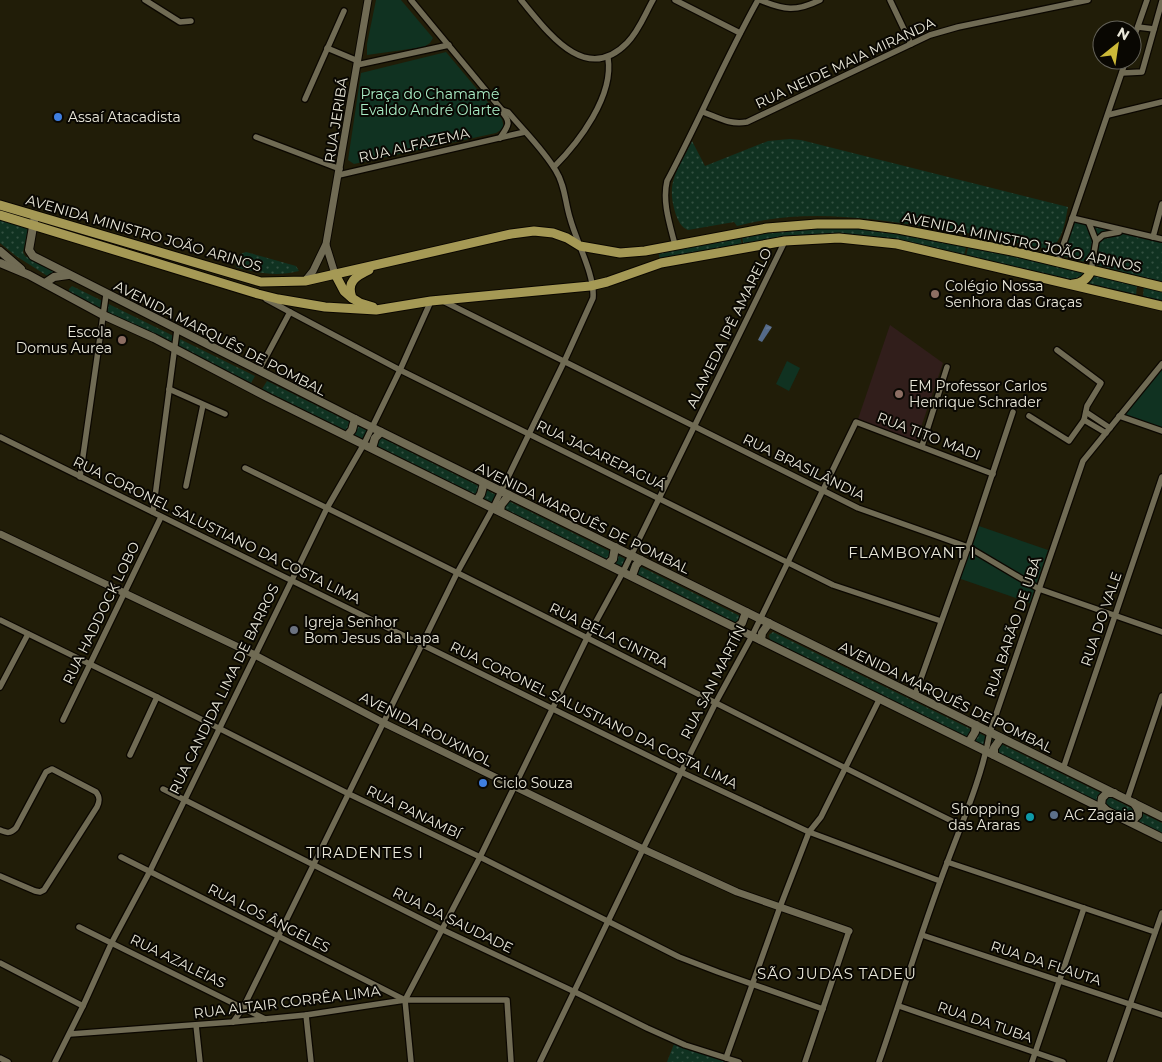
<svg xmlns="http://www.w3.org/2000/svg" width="1162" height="1062" font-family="Montserrat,sans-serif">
<defs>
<pattern id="grass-dots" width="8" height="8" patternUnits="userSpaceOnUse" patternTransform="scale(1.25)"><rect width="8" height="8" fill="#103221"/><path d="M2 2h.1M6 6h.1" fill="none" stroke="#335041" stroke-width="1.8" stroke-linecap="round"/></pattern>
<pattern id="water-ripples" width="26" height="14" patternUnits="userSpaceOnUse" patternTransform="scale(1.25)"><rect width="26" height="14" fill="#546a89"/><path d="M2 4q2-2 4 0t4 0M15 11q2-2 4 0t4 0" fill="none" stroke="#6d7f99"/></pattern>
</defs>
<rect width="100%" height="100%" fill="#211d08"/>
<path fill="#311e1b" d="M890,325L943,363L916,442L857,422Z"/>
<g fill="url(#grass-dots)">
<path d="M790,139L801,140L1068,207C1065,222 1063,240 1050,249C1027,246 1005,240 983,236C964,232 945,230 926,227C864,217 799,209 737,226L734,222L688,230C681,227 679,222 676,215C665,182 678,170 692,141L705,166L768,141Z"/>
<path d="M0,219L28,229L23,252L25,256L57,273L49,277L16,256L0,243Z"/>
<path d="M1075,222L1162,243V282L1062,256Z"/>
<path d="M838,224L967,243L964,256L859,236L744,246L741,234Z"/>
<path d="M740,235L742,246L660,261L658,250Z"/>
<path d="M969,244L1137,284L1136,296L966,256Z"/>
<path d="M246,252L296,266L299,271C276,277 258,273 236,267C234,259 239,254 246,252Z"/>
<path d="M1144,285L1162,288V303L1143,297Z"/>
<path d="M72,286L255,376L251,383L69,293V289Z"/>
<path d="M267,381L740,616L741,621L736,623L262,389Z"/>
<path d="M773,632L1162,823V834L770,640L769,635Z"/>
<path d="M674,1044L729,1062H667Z"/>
</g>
<g fill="#103221">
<path d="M376,0H401L433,38L430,43L424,47L367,55V44Z"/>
<path d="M446,52L502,119L504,128L496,133L354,164L348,160L361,73Z"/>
<path d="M787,361L800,368L789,391L776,384Z"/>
<path d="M1162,364V431L1119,416Z"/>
<path d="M976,525L1048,550L1030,603L958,578Z"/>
</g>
<path fill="url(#water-ripples)" d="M766,324L772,327L762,342L758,340Z"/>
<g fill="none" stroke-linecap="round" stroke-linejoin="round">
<defs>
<g id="minor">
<path d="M145,0L180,22L191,21"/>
<path d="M411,0L502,110V112C512,123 508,126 500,138"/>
<path d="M521,0C547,31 585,86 627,43C639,31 645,14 653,0"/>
<path d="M675,0L740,33"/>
<path d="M760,0C784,10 796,12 820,0"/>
<path d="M890,0L911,44"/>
<path d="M1138,27L1154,29"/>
<path d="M1132,43L1147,0"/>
<path d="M327,48L358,61"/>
<path d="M357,65L449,45"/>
<path d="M1122,73L1142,72L1162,1"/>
<path d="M305,99L344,11"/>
<path d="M703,112C719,118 730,125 747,122L930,35L958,27L1088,0"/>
<path d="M1108,115L1162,102"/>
<path d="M256,137L340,169"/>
<path d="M554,167C579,142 614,96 608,58"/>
<path d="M339,175L525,132"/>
<path d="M1072,218L1162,239"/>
<path d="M1089,223L1096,241L1091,271"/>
<path d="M1153,237L1162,204"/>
<path d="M1096,241L1103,235L1119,232"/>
<path d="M675,245C670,225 662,202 667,181C699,121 725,59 758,0"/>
<path d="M1057,263L1126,60"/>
<path d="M266,299L290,312L400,370L833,585L941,621"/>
<path d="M443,301L858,508L968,547L1039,589L1162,632"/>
<path d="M1057,350L1101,383L1087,406L1084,420"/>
<path d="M259,370L290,312"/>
<path d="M169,389L225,414"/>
<path d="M1086,412L1110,428"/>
<path d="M1029,416L1069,441L1084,420L1106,433"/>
<path d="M1119,416L1162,431"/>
<path d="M0,437L681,772L809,832L940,881"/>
<path d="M922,446L947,367"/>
<path d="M245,468C485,584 722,708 962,826"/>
<path d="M80,477L106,295"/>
<path d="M186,486L203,405"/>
<path d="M153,512L177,330"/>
<path d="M0,620L157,697L349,794L480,857L679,957L718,972L823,1009"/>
<path d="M0,687L28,634"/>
<path d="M915,695L968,547L1013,412"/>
<path d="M63,720L161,517"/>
<path d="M130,755L157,697"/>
<path d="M1063,769L1162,477"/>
<path d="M163,789L443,930L575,992L647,1028L685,1045L739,1062"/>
<path d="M1127,800L1162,696"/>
<path d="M0,830C7,833 10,834 16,828L46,772L52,769L96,792C100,797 100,801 97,807L44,890L40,892L35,891L0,876"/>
<path d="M121,857L405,1000"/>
<path d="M947,862L1155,932"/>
<path d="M79,927L265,1019"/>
<path d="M922,935L1162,1015"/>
<path d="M0,963L83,1006"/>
<path d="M405,1000L480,857L587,638L623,572L785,241"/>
<path d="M405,1000L411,1062"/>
<path d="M899,1006L1063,1062"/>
<path d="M306,1015L311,1062"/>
<path d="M233,1022L243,1008L457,573L493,508L564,362L593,298C595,275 576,241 570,218C565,202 565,185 556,171C544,150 523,130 508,112L502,110"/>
<path d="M196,1025L200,1062"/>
<path d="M70,1034L233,1022L306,1015L405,1000H507L511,1062"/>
<path d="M0,1058L8,1062"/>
<path d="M726,1058L780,907L809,832L821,817L880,698"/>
<path d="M55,1062L83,1006L112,942L150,871L327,508L364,444L400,370L431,301"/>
<path d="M540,1062L643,849L716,702L752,636L856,422L993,474"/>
<path d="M805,1062L849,931"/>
<path d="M879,1062C902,996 922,928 947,863C963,820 982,777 990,732L1083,461L1162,364"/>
<path d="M1032,1062L1084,908"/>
<path d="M1110,1062L1162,913"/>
</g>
<g id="tertiary">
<path d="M326,245L335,274"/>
<path d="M305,281L313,271L326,244L368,0"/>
<path d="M0,534L255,655L384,723L643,849L737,892L849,931"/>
</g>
<g id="secondary">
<path d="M34,221L29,250L33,256L355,419L1162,817"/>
<path d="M0,251L21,269"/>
<path d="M0,263L29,275L103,315L154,338L269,398L1162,838"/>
<path d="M45,283L54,277L68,275"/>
<path d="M347,436L352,430L355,419"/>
<path d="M372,448L375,438L381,432"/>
<path d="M477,500L481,494L484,483"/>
<path d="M500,511L501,505L509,495"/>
<path d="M608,564L613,559L615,547"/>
<path d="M632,576L636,565L641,560"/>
<path d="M736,628L742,623L746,612"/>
<path d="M761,640L762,633L769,623"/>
<path d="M969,742L975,732L976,725"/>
<path d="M994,755V748L1001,738"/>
<path d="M1106,810L1101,805L1102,798L1107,793H1114"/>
<path d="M1128,820H1133L1138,815V809L1134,803"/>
</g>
<g id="primary">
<path d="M0,205L261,282L305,281L511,234L534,231L553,233L567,238L580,246L620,253L645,251L767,228L817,224H859L898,229L1012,251L1162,287"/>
<path d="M0,215L258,294L278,299L325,307L376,310L431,301L590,286L607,282L661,263L785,241L839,238L897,244L1162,306"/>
<path d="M369,270C356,276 346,282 352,298L360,303L373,307"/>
<path d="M335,274L344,291L352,298"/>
<path d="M1073,284C1082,284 1087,279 1091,271"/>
</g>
</defs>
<use href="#minor" stroke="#0b0700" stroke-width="8"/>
<use href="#tertiary" stroke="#0b0700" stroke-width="9"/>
<use href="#secondary" stroke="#0b0700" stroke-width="10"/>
<use href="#primary" stroke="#0b0700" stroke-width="11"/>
<use href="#minor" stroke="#706b54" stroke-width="5.5"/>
<use href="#tertiary" stroke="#706b54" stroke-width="7"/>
<use href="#secondary" stroke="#706b54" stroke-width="8"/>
<use href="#primary" stroke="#a59955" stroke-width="9"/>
</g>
<g fill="#3f7fe0" stroke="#090702" stroke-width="2">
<circle cx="58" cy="117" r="5"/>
<circle cx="483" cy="783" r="5"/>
</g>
<g fill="#8d6e63" stroke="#090702" stroke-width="2">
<circle cx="935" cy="294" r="5"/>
<circle cx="122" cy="340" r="5"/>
<circle cx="899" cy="394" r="5"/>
</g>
<circle fill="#6b7280" stroke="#090702" stroke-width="2" cx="294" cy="630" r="5"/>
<circle fill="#5c6f8a" stroke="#090702" stroke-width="2" cx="1054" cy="815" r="5"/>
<circle fill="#0f9aa8" stroke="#090702" stroke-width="2" cx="1030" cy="817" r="5"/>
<g text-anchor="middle" stroke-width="4" stroke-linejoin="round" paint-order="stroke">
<g font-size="14" fill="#e9e7d9" stroke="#090702">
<text transform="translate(845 63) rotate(-25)" y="5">RUA NEIDE MAIA MIRANDA</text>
<text transform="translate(336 120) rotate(-81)" y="5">RUA JERIBÁ</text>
<text transform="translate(414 145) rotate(-13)" y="5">RUA ALFAZEMA</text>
<text transform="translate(144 233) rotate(16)" y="5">AVENIDA MINISTRO JOÃO ARINOS</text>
<text transform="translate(1022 242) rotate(12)" y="5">AVENIDA MINISTRO JOÃO ARINOS</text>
<text transform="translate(729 328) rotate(-64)" y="5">ALAMEDA IPÊ AMARELO</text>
<text transform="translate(220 338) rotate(27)" y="5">AVENIDA MARQUÊS DE POMBAL</text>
<text transform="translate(929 436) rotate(21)" y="5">RUA TITO MADI</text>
<text transform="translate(601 455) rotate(26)" y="5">RUA JACAREPAGUÁ</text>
<text transform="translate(804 467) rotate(26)" y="5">RUA BRASILÂNDIA</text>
<text transform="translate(583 518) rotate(26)" y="5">AVENIDA MARQUÊS DE POMBAL</text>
<text transform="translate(217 530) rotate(26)" y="5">RUA CORONEL SALUSTIANO DA COSTA LIMA</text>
<text transform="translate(101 613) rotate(-64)" y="5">RUA HADDOCK LOBO</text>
<text transform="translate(1101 619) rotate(-71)" y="5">RUA DO VALE</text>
<text transform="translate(1013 627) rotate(-71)" y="5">RUA BARÃO DE UBÁ</text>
<text transform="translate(609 635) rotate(26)" y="5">RUA BELA CINTRA</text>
<text transform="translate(713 682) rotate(-63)" y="5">RUA SAN MARTÍN</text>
<text transform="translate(224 689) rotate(-64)" y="5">RUA CANDIDA LIMA DE BARROS</text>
<text transform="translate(946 697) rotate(26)" y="5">AVENIDA MARQUÊS DE POMBAL</text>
<text transform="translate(594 715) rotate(26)" y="5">RUA CORONEL SALUSTIANO DA COSTA LIMA</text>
<text transform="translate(426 729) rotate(27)" y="5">AVENIDA ROUXINOL</text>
<text transform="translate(414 812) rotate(26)" y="5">RUA PANAMBÍ</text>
<text transform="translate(269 918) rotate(27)" y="5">RUA LOS ÂNGELES</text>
<text transform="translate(453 920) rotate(26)" y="5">RUA DA SAUDADE</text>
<text transform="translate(178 961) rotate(26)" y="5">RUA AZALEIAS</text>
<text transform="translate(1046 963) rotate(18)" y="5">RUA DA FLAUTA</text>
<text transform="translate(287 1002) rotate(-7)" y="5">RUA ALTAIR CORRÊA LIMA</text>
<text transform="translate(985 1022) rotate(19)" y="5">RUA DA TUBA</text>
</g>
<g font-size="14" fill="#a9ecc5" stroke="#090702">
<text x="430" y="99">Praça do Chamamé<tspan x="430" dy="16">Evaldo André Olarte</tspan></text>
</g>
<g font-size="14" fill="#e9e7d9" stroke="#090702" text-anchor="start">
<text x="68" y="122">Assaí Atacadista</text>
<text x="945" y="291">Colégio Nossa<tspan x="945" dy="16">Senhora das Graças</tspan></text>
<text x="112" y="337" text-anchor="end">Escola<tspan x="112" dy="16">Domus Aurea</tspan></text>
<text x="909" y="391">EM Professor Carlos<tspan x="909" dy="16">Henrique Schrader</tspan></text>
<text x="304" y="627">Igreja Senhor<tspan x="304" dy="16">Bom Jesus da Lapa</tspan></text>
<text x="493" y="788">Ciclo Souza</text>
<text x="1020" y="814" text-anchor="end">Shopping<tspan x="1020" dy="16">das Araras</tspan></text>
<text x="1064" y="820">AC Zagaia</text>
</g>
<g font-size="15" letter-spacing="1" fill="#e9e7d9" stroke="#090702">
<text x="912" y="558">FLAMBOYANT I</text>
<text x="365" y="858">TIRADENTES I</text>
<text x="837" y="979">SÃO JUDAS TADEU</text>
</g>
</g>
<g transform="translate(1117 45) rotate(30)"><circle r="24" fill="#090702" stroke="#636158"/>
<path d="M0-4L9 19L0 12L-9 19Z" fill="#ccb938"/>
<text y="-8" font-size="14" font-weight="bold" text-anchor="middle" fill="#e9e7d9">N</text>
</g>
</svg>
